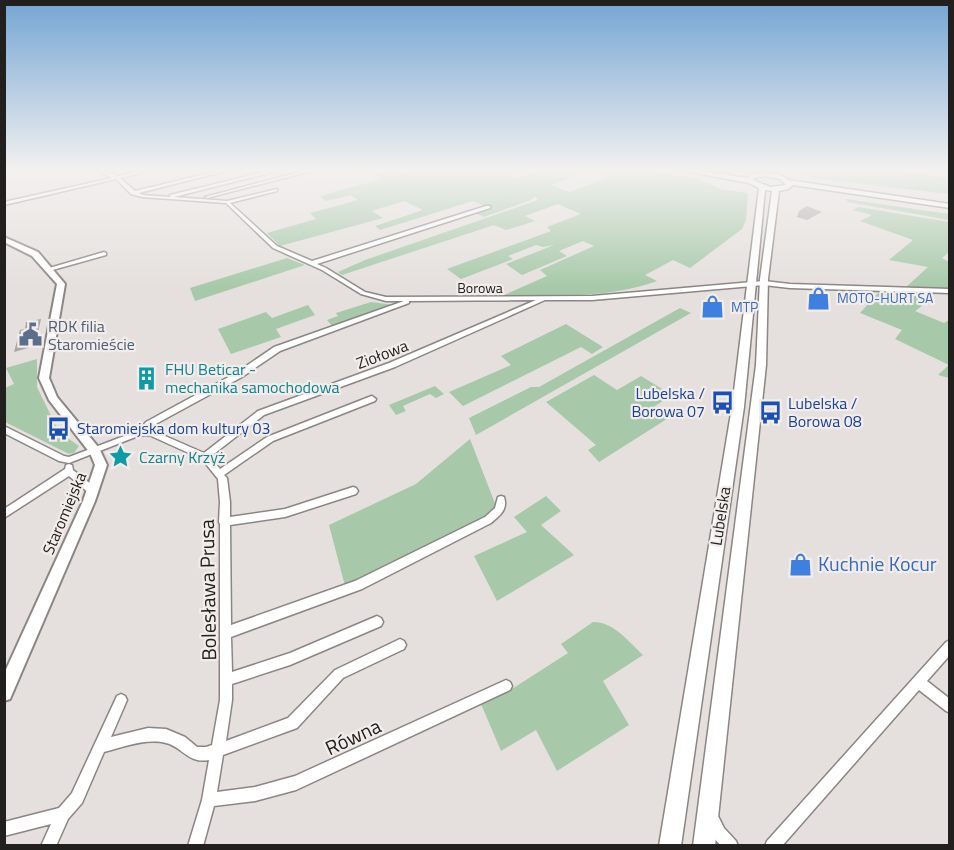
<svg xmlns="http://www.w3.org/2000/svg" width="954" height="850" font-family="'Titillium Web',sans-serif">
<rect width="100%" height="100%" fill="#e5e0dd"/>
<g fill="#a7c9a9">
<path d="M418,169H529L509,176L517,179L547,169H595L551,185L569,192L609,177L601,173L611,169H636L699,179L720,189L748,193L746,220L742,229L690,268L673,260L645,275L657,281C608,299 554,295 502,296L547,276L540,270L594,246L583,241L559,251L567,256L522,275L506,264L554,245L543,247L536,245L508,256L513,259L461,279L447,269L551,231L547,227L581,214L558,204L525,216L535,221L506,230L494,225L342,275L338,272L365,260L538,200L535,196L531,200L484,217L475,213L489,208L473,201L380,230L375,226L423,210L404,201L372,211L383,218L280,246L267,233L316,219L310,213L358,200L351,195L326,201L320,196L381,179L374,174L395,170L402,173Z"/>
<path d="M799,169H882L949,178V194L811,178L798,174Z"/>
<path d="M846,199L949,214V220L848,202Z"/>
<path d="M858,207L949,222V252L942,258L949,262V289L905,288L928,267L889,260L913,240L860,221L872,215L853,210Z"/>
<path d="M287,258L305,265L195,301L190,288Z"/>
<path d="M880,291L915,292L922,306L915,311L944,323L949,320V378L938,375L949,365L895,339L902,330L860,313Z"/>
<path d="M371,302L394,305L333,327L327,320L338,316L336,313Z"/>
<path d="M308,305L315,315L276,329L281,337L231,354L218,329L266,312L272,318Z"/>
<path d="M680,308L691,313L476,435L469,418L531,387H539Z"/>
<path d="M566,324L603,347L592,354L581,347L463,406L449,392L511,365L501,356Z"/>
<path d="M37,359V387L56,426L53,428L79,446L74,453L69,454L5,422V388L14,384L6,368Z"/>
<path d="M594,375L617,390L641,376L672,395L655,406L670,417L599,462L588,450L596,445L546,402Z"/>
<path d="M435,386L444,394L436,398L430,394L403,406L406,411L396,415L389,405Z"/>
<path d="M470,439L496,506L486,517L345,586L329,525L416,484Z"/>
<path d="M546,496L561,511L541,525L574,555L497,601L474,556L527,532L514,517Z"/>
<path d="M593,622C614,622 628,641 643,655L603,681L629,725L557,771L536,730L501,751L481,704L515,687L568,653L561,644Z"/>
</g>
<g fill="#aba6a4">
<path d="M807,206L822,212L807,220L797,217L799,211Z"/>
<path d="M41,319L35,346L14,352L20,330L25,329L26,322Z"/>
</g>
<g fill="none" stroke-linecap="round" stroke-linejoin="round">
<defs>
<g id="minor">
<path d="M95,169H101L117,176L149,169H157L120,178L135,191L226,169H234L139,193L143,195L170,197V195L277,169H285L174,197L227,201L277,189V191L230,203L277,246L312,261L486,206H490V208L317,264L326,268L365,292L386,297L592,296L764,281L790,284L950,289V293L790,288L764,285L592,300H545L395,367L264,415L210,457L220,469L267,437L369,397L372,396L376,399L375,401L273,441L224,475L227,478L230,502V517L285,509L353,487L356,488L358,491L356,494L285,517L230,525L231,625L355,581L485,517L495,508L498,497L501,496L504,497C508,510 500,515 491,523L362,589L231,637L232,672L290,653L377,616L381,618L383,622L381,626L290,665L232,684V700L226,741L288,718L335,670L400,639L404,641L406,645L404,649L343,678L297,728L223,755L217,792L255,787L295,776L506,680L510,682L512,686L510,690L296,790L255,801L214,806L203,846H188L202,800L209,760C188,764 183,747 166,743C146,738 123,747 104,752L82,803L68,819L56,846H41L51,824L4,836V822L59,808L72,793L117,696L121,694L125,696L127,700L111,737L148,728L166,729L185,737L197,747H206L212,745L220,700V524L219,522L220,502L218,479L202,459L149,435L138,436L69,463L59,461L4,433V426L64,456L69,457L140,430L146,422L236,373L274,347L404,301H386L361,294L322,270L273,248L226,203L142,197L131,194L116,179L4,205V202L112,178ZM536,300L389,363L258,411L204,453L149,429L152,426L242,377L280,351L409,303V301Z"/>
<path d="M311,169H319L207,198L205,197Z"/>
<path d="M104,252L106,253V255L49,271L46,269Z"/>
<path d="M69,464L72,465L73,470L96,488L98,491L96,494L93,495L90,494L69,476L4,518V509L65,469L66,465Z"/>
<path d="M950,640V655L927,681L950,699V713L946,711L919,690L782,846H765L767,841L946,642Z"/>
<path d="M712,812L717,814L724,828L736,841L738,846H721L714,838L705,819L707,814Z"/>
</g>
<path id="tertiary" d="M4,237L38,252L65,284L49,378L57,397L99,448L107,465L95,501L10,699L4,701V674L83,501L95,465L90,453L49,400L39,378L57,284L32,256L4,242Z"/>
<path id="secondary" d="M674,169H690L748,178L750,175C762,172 778,171 788,180L950,204V208L793,185L788,189L779,191L768,279L766,365L715,846H693L756,365L760,279L772,191L765,190L744,407L681,846H659L732,407L759,188L749,183ZM765,176L780,179L786,185L770,187L753,180L754,178Z"/>
</defs>
<use href="#minor" stroke="#8b8684" stroke-width="3"/>
<use href="#tertiary" stroke="#8b8684" stroke-width="4"/>
<use href="#secondary" stroke="#8b8684" stroke-width="3"/>
<use href="#minor" fill="#fff" fill-rule="evenodd"/>
<use href="#tertiary" fill="#fff" fill-rule="evenodd"/>
<use href="#secondary" fill="#fff" fill-rule="evenodd"/>
</g>
<linearGradient id="sky" x2="0" y2="1"><stop stop-color="#74a5d4"/><stop offset="0.59" stop-color="#f3f1f0"/><stop offset="1" stop-color="#f3f1f0" stop-opacity="0"/></linearGradient>
<rect width="954" height="288" fill="url(#sky)"/>
<defs>
<symbol id="shop-bare" viewBox="-9 -9 18 18"><path d="M-5-2.5h2.3a2.7 3.5 0 0 1 5.4 0H5L5.5 6h-11ZM-1.5-2.5h3a1.5 2.3 0 0 0-3 0Z" fill="#3f7fe0" stroke="#f2edea" stroke-width="2.5" paint-order="stroke"/></symbol>
<symbol id="civic-bare" viewBox="-9 -9 18 18"><path d="M-.6-6.5H3V-4.5H.6V-3L4-1V1h2V6H-6V1h2V-1L-.6-3ZM-1.2 2.5V6h2.4V2.5Z" fill="#5c6f8a" stroke="#f2edea" stroke-width="2.5" paint-order="stroke"/></symbol>
<symbol id="building-bare" viewBox="-9 -9 18 18"><path d="M-4-6H4V6H1V3H-1V6H-4ZM-2.5-4.3h1.7v1.8h-1.7ZM.8-4.3h1.7v1.8H.8ZM-2.5-1h1.7V.8h-1.7ZM.8-1h1.7V.8H.8Z" fill="#0f9aa8" stroke="#f2edea" stroke-width="2.5" paint-order="stroke"/></symbol>
<symbol id="bus-bare" viewBox="-9 -9 18 18"><path d="M-5-6H5V4H4V6H2V4H-2V6H-4V4H-5ZM-3.5-4V0h7V-4ZM-3.5 1.2v1.5H-2V1.2ZM2 1.2v1.5H3.5V1.2Z" fill="#1a4fb4" stroke="#f2edea" stroke-width="2.5" paint-order="stroke"/></symbol>
<symbol id="sight-bare" viewBox="-9 -9 18 18"><path d="M0-6L1.8-2.2L6-1.7L2.9 1.2L3.7 5.4L0 3.3L-3.7 5.4L-2.9 1.2L-6-1.7L-1.8-2.2Z" fill="#0f9aa8" stroke="#f2edea" stroke-width="2.5" paint-order="stroke"/></symbol>
</defs>
<g fill-rule="evenodd">
<use href="#shop-bare" x="802" y="282" width="33" height="33"/>
<use href="#shop-bare" x="696" y="290" width="33" height="33"/>
<use href="#civic-bare" x="14" y="318" width="33" height="33"/>
<use href="#building-bare" x="130" y="362" width="33" height="33"/>
<use href="#bus-bare" x="706" y="386" width="33" height="33"/>
<use href="#bus-bare" x="754" y="396" width="33" height="33"/>
<use href="#bus-bare" x="42" y="412" width="33" height="33"/>
<use href="#sight-bare" x="104" y="440" width="33" height="33"/>
<use href="#shop-bare" x="784" y="548" width="33" height="33"/>
</g>
<g text-anchor="middle" stroke-width="4.5" stroke-linejoin="round" paint-order="stroke">
<g font-size="14" fill="#22201f" stroke="#f2edea">
<text x="480" y="293">Borowa</text>
</g>
<g font-size="14" fill="#366cbe" stroke="#f2edea" text-anchor="start">
<text x="837" y="303">MOTO-HURT SA</text>
<text x="731" y="312">MTP</text>
</g>
<g font-size="16" fill="#4e5e75" stroke="#f2edea" text-anchor="start">
<text x="48" y="332">RDK filia<tspan x="48" dy="18">Staromieście</tspan></text>
</g>
<g font-size="16" fill="#22201f" stroke="#f2edea">
<text transform="translate(382 354) rotate(-21)" y="6">Ziołowa</text>
<text transform="translate(64 513) rotate(-67)" y="6">Staromiejska</text>
<text transform="translate(720 516) rotate(-81)" y="6">Lubelska</text>
</g>
<g font-size="16" fill="#0d838f" stroke="#f2edea" text-anchor="start">
<text x="165" y="375">FHU Beticar -<tspan x="165" dy="18">mechanika samochodowa</tspan></text>
<text x="139" y="463">Czarny Krzyż</text>
</g>
<g font-size="16" fill="#164399" stroke="#f2edea" text-anchor="start">
<text x="705" y="399" text-anchor="end">Lubelska /<tspan x="705" dy="18">Borowa 07</tspan></text>
<text x="788" y="409">Lubelska /<tspan x="788" dy="18">Borowa 08</tspan></text>
<text x="77" y="434">Staromiejska dom kultury 03</text>
</g>
<g font-size="20" fill="#366cbe" stroke="#f2edea" text-anchor="start">
<text x="818" y="571">Kuchnie Kocur</text>
</g>
<g font-size="20" fill="#22201f" stroke="#f2edea">
<text transform="translate(208 590) rotate(-91)" y="7">Bolesława Prusa</text>
<text transform="translate(353 737) rotate(-25)" y="7">Równa</text>
</g>
</g>
<rect width="954" height="850" fill="none" stroke="#22201f" stroke-width="12"/>
</svg>
